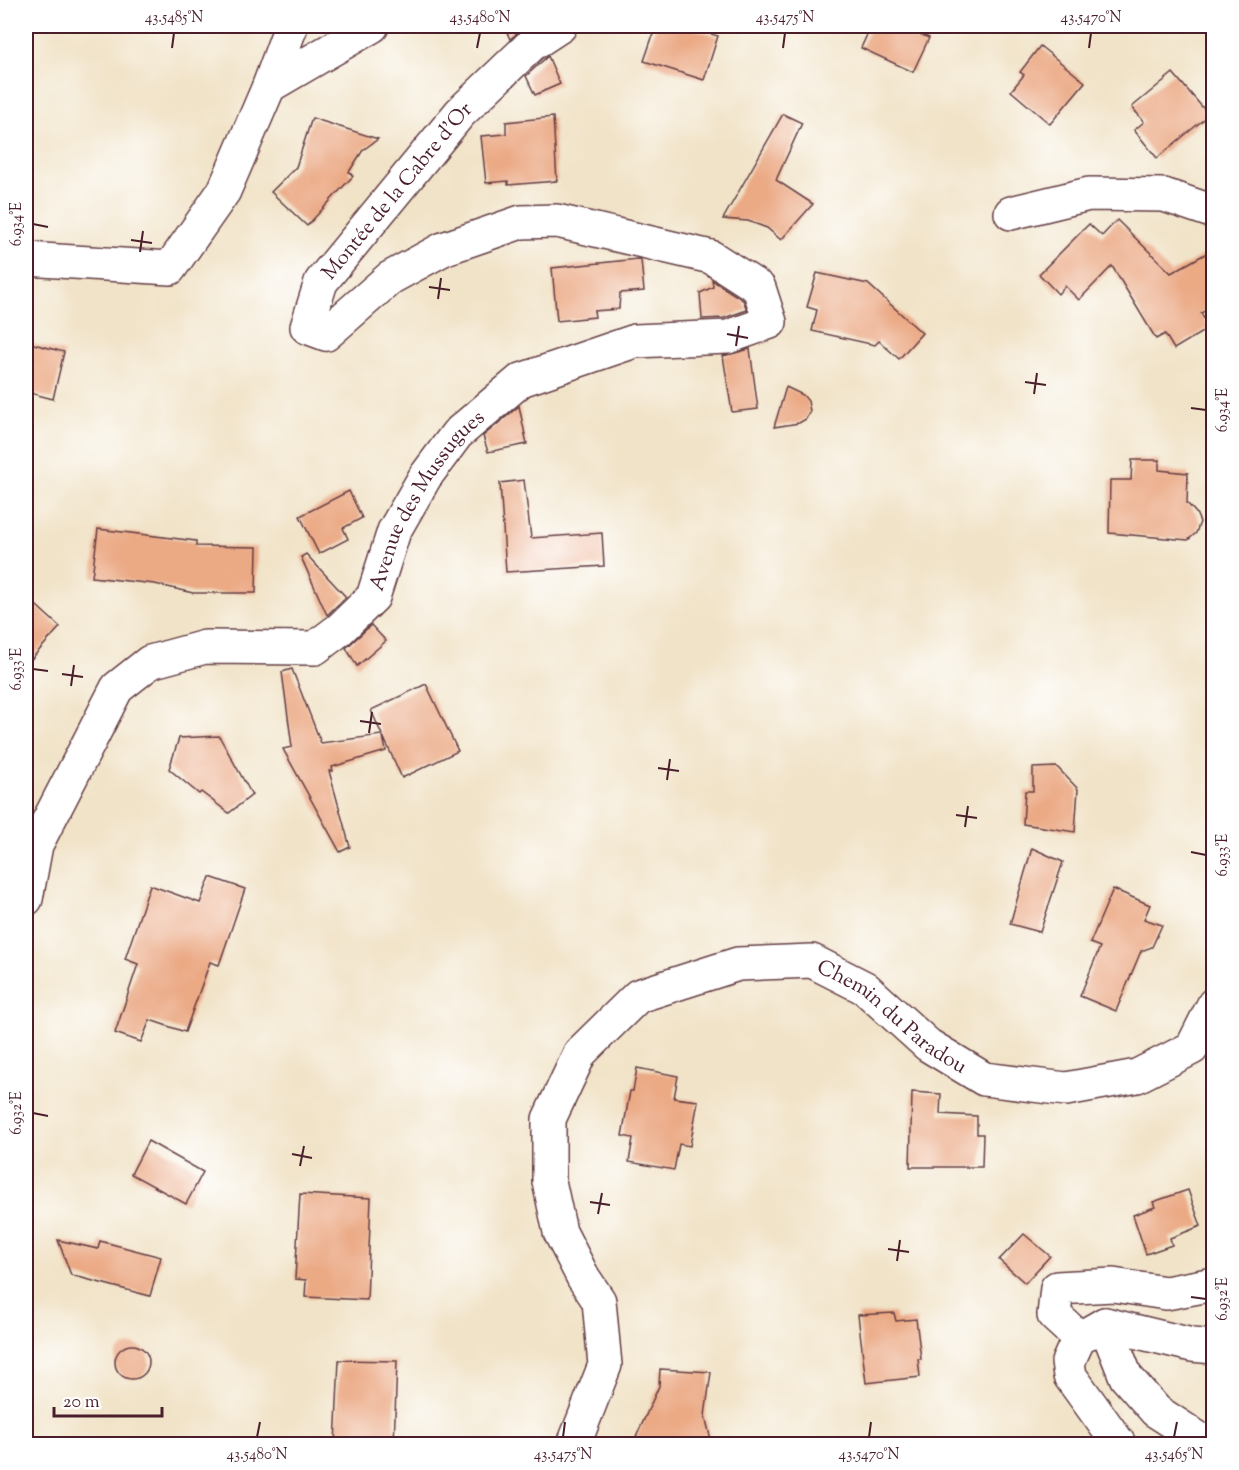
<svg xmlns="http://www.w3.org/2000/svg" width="1239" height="1470" font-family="'Sorts Mill Goudy',serif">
<rect width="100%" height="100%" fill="#fff"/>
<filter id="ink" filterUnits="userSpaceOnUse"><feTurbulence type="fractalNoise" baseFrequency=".0167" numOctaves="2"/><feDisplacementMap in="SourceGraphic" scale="12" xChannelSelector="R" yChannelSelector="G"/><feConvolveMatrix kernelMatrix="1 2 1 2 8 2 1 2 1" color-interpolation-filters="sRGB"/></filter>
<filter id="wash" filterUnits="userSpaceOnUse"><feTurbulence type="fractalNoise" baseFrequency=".008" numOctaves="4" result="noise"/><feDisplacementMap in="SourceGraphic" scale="24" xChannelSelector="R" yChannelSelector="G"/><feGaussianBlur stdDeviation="1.35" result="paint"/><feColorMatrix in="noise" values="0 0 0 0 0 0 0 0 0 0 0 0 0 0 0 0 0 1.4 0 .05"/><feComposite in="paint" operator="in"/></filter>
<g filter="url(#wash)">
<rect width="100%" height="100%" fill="#f1e3c8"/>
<g id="blocks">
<g fill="#eba984">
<path d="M504,26H527L510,39Z"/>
<path d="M656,26H684L718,36L704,80L644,61Z"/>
<path d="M871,26H900L929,38L913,72L861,48Z"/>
<path d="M1040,46L1085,82L1050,124L1011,91L1024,75L1020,72Z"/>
<path d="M548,56L560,84L535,95L526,76Z"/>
<path d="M1173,73L1209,115L1157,158L1134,130L1144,122L1132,107Z"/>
<path d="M783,114L802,123L776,180L813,204L781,240L767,228L748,221L723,219Z"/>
<path d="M553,117L557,181L508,185V181L486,183L481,136L506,134V122Z"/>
<path d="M312,118L378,139L363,150L349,172L353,176L307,226L271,192L296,167Z"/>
<path d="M1117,220L1171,273L1214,249V306L1201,313L1209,328L1174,349L1165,334L1156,339L1112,266L1079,300L1065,286L1058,294L1039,274L1089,224L1102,236Z"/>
<path d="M638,259L641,260L644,291L620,293L619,309L594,311L595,317L557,321L552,268Z"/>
<path d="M817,273L868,284L922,333L899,359L879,341L875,345L812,331L817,310L807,307Z"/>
<path d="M712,280L743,300L747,310L724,318L702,319L700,293L713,287Z"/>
<path d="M26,342L64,352L53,399L26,392Z"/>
<path d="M750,349L758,409L732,412L723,356Z"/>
<path d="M786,387L803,395L808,401L810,411L806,419L799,423L774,427Z"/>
<path d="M519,406L527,444L488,452L483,436Z"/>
<path d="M1132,460H1159V470L1188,473L1187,503L1196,513L1200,522L1196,533L1188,540L1109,533L1110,480H1131Z"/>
<path d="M524,480L531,538L602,533L604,566L506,572L500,483Z"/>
<path d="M349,491L362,518L343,528L348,539L319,554L300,516Z"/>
<path d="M98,529L196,541V546L257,547L256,593H193L155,584L92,577Z"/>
<path d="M306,554L346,597L327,615L301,557Z"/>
<path d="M26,596L60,627L26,665Z"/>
<path d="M371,625L386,641L357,666L346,648Z"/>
<path d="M292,669L321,743L382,735L371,710L426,684L458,751L402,778L383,736L386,751L332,767L333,771H329L350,847L340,852L283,749L292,747L282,672Z"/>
<path d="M219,736L252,795L229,813L201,792L199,794L169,769L179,738Z"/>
<path d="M1057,767L1078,789L1075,832L1023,824L1025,791H1033V768Z"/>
<path d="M1032,848L1063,862L1040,932L1010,924Z"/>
<path d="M210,877L245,889L219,965L210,962L185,1032L150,1020L141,1042L115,1033L138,964L125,959L150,885L200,903Z"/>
<path d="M1113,889L1150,905L1144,919L1162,925L1152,947L1141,951L1116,1011L1080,996L1100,947L1090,943Z"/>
<path d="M637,1068L678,1076L674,1098L698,1101L690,1146L679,1144L674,1170L629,1162L633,1138L622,1136L630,1091H633Z"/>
<path d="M912,1092L941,1094L940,1114L977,1116V1134H983L982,1167H910Z"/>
<path d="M148,1141L203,1172L186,1204L131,1174Z"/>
<path d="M1188,1190L1201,1226L1170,1238L1172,1245L1146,1254L1133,1215L1155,1207L1153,1202Z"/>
<path d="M300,1194L371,1198L367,1300L305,1297L306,1280L295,1279Z"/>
<path d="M1024,1234L1050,1256L1025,1283L999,1260Z"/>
<path d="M58,1240L98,1249L100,1241L161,1257L150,1296L71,1275Z"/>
<path d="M894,1313L896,1321L916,1319L921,1359H918L920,1377L866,1383L858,1315Z"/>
<circle cx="132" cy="1362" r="17"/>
<path d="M339,1360L397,1361L394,1444H335Z"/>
<path d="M660,1369L711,1372L705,1416L712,1444H633L659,1386Z"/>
</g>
</g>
</g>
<g filter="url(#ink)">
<use href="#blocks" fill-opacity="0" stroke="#633c43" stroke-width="1.5"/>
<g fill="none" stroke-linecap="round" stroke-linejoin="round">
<defs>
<g id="minor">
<path d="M269,86L372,26"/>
<path d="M1011,213L1089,194L1164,195L1214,212"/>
<path d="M26,259L170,268L224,191L269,86L291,26"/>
<path id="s1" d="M26,899L36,845L117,688L150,662L205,647L315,648L340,629L373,597L394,531L425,477L457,434L521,380L635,341L728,337L770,322L759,288L711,257L557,221L521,222L443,249L390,278L326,334L307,327L321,282L460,113L531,45L560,26"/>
<path d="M1105,1324L1126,1377L1156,1411L1207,1444"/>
<path d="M1091,1332L1105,1324L1192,1345L1214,1347"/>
<path d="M1079,1338L1054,1315L1057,1288L1113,1285L1166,1293L1214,1284"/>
<path d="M1079,1338L1068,1362L1070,1376L1119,1444"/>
<path id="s2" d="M574,1444L605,1365L599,1301L583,1277L560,1232L549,1181V1119L580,1053L638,996L738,964L812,961L865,988L928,1045L984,1079L1066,1089L1137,1076L1192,1048L1214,1004"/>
</g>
</defs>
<use href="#minor" stroke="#633c43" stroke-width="36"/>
<use href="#minor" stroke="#fff" stroke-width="33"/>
</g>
</g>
<path fill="none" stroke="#4a1f2b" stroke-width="2" d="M172,48L174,33M477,48L480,33M783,48L785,33M1089,48L1091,33M33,224L48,227M131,240L152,243M140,252L143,231M429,287L450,290M438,299L441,278M727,334L748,338M736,346L739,326M1025,382L1046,385M1034,394L1037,373M1191,408L1206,410M33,669L48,671M62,674L83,677M71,686L74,665M360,721L381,724M369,733L372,712M658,768L679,771M667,780L670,759M956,815L977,818M965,827L968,806M1191,852L1206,855M33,1113L48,1116M292,1154L312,1158M300,1166L304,1146M590,1202L610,1205M598,1214L602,1193M888,1249L909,1252M897,1261L900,1240M1191,1297L1206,1299M257,1437L260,1422M563,1437L565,1422M869,1437L871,1422M1174,1437L1177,1422"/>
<g text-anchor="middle" stroke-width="6" stroke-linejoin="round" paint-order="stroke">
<g font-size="21" fill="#4a1f2b" stroke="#fff">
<text dy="7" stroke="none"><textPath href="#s1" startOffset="1746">Montée de la Cabre d'Or</textPath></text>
<text dy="7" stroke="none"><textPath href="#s1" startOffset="630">Avenue des Mussugues</textPath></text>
<text dy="7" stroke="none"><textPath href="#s2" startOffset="774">Chemin du Paradou</textPath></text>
</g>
</g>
<rect width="1239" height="1470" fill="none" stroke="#fff" stroke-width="66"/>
<path d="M54 1407v9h108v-9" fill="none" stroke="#4a1f2b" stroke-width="3"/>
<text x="63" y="1407" font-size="18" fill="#4a1f2b" stroke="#ffffff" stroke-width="4.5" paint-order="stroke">20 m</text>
<rect x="33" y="33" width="1173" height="1404" fill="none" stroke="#4a1f2b" stroke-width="2"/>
<g font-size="15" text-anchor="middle" fill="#4a1f2b">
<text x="174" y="22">43.5485°N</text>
<text x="480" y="22">43.5480°N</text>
<text x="785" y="22">43.5475°N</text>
<text x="1091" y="22">43.5470°N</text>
<text transform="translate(16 224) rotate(-90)" y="5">6.934°E</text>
<text transform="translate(1222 410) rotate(-90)" y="5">6.934°E</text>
<text transform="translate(16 669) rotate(-90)" y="5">6.933°E</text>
<text transform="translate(1222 855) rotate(-90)" y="5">6.933°E</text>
<text transform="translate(16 1113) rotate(-90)" y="5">6.932°E</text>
<text transform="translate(1222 1299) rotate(-90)" y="5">6.932°E</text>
<text x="257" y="1459">43.5480°N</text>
<text x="563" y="1459">43.5475°N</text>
<text x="869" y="1459">43.5470°N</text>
<text x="1174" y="1459">43.5465°N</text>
</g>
</svg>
